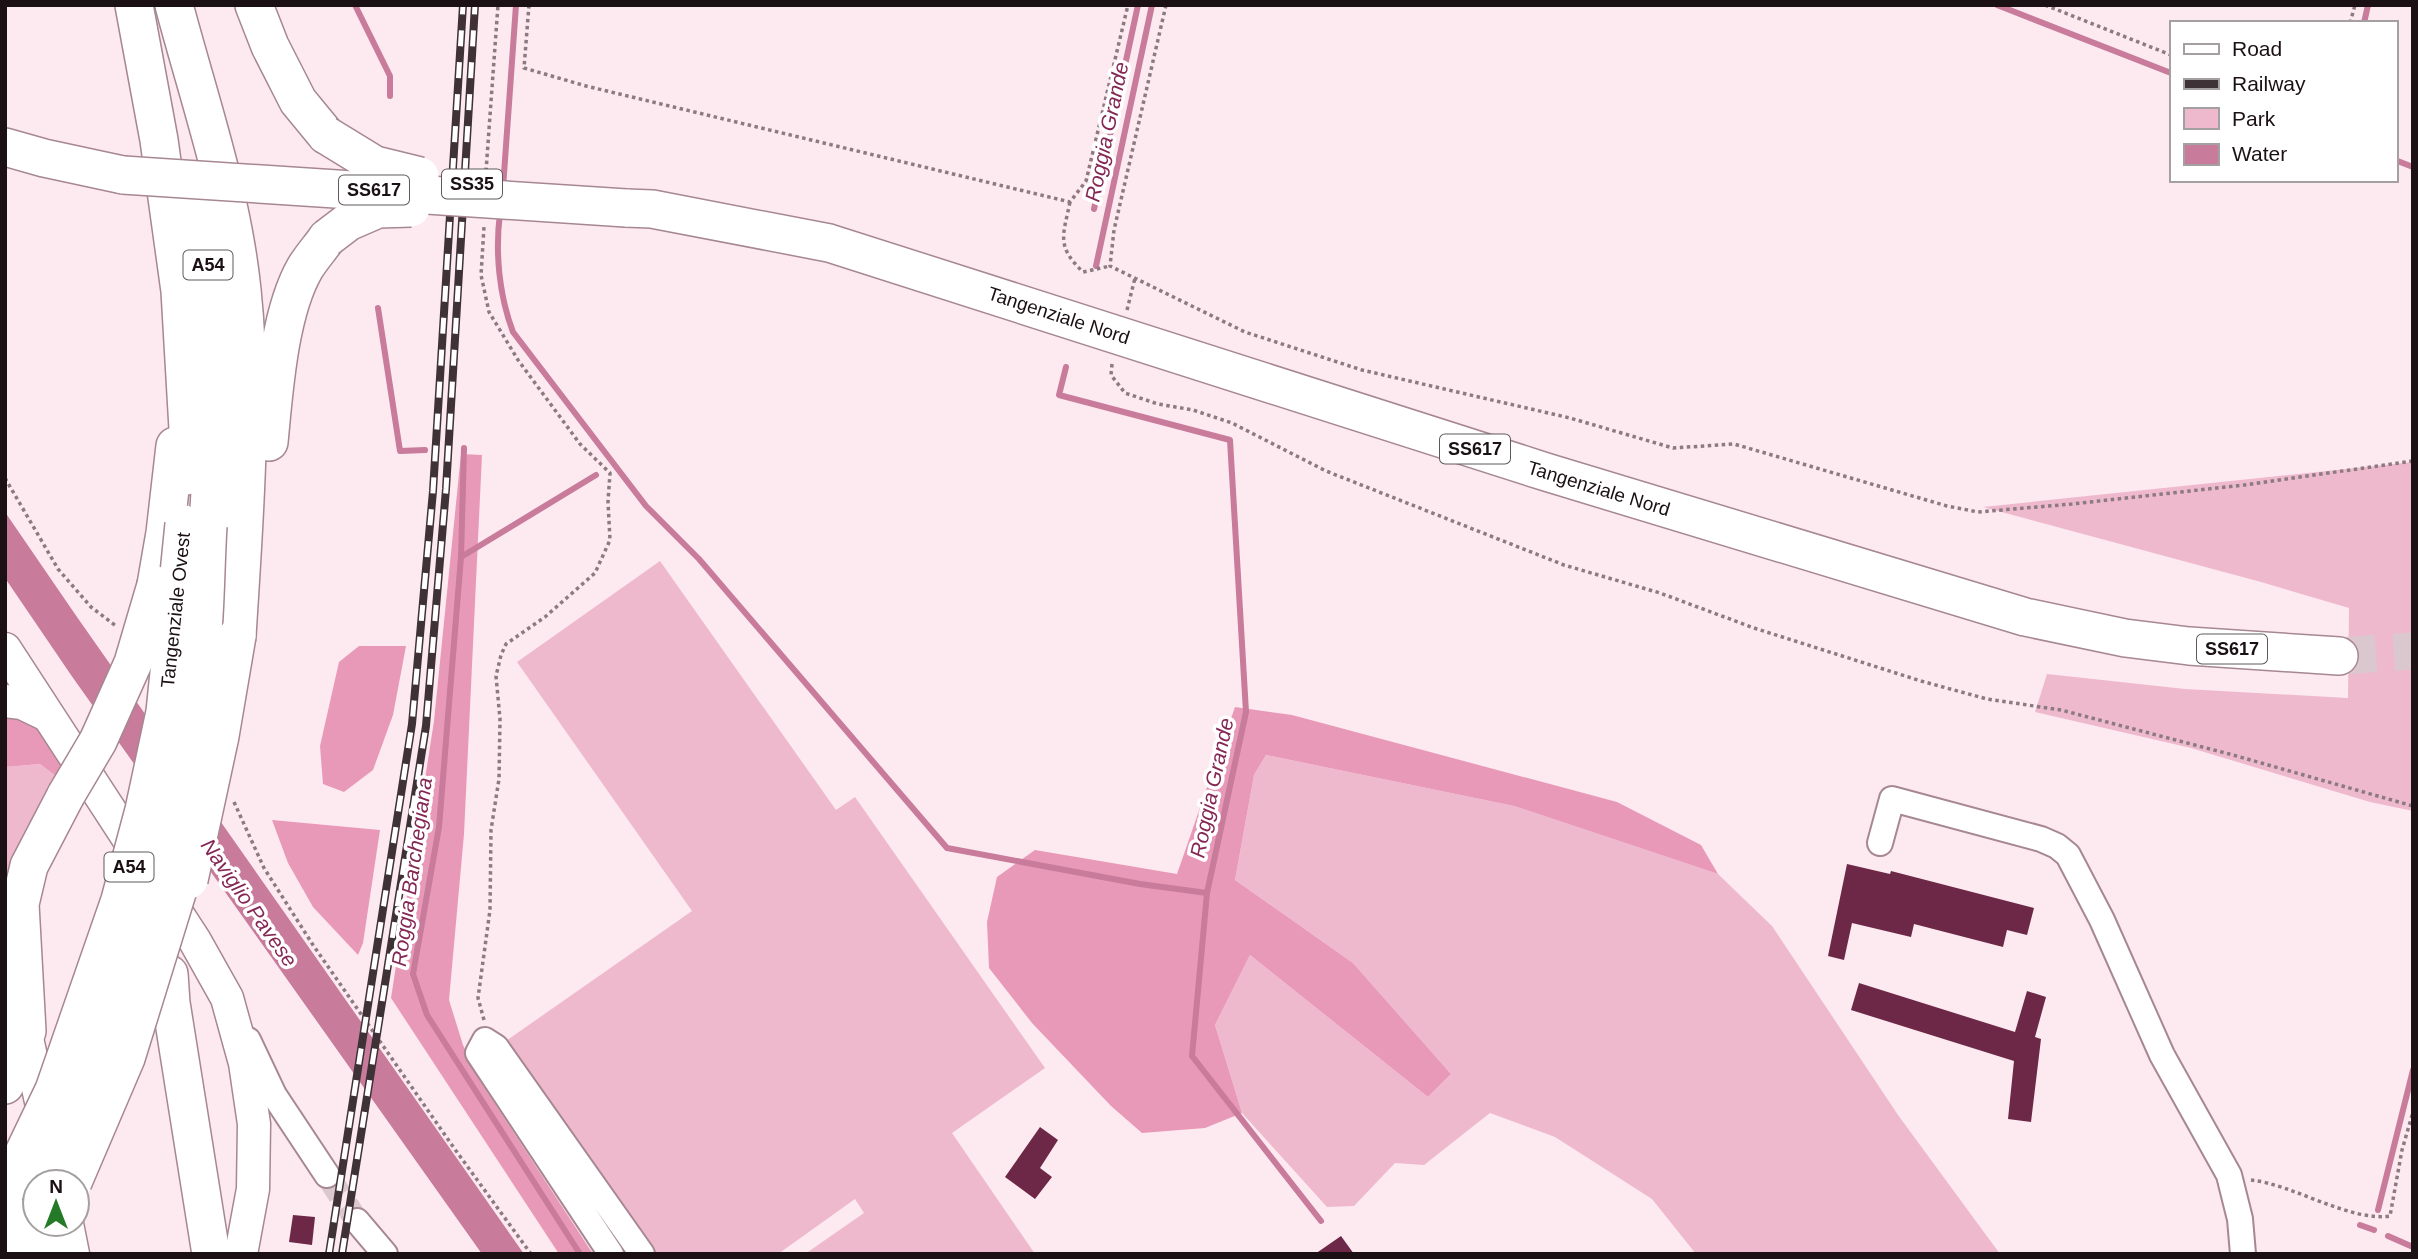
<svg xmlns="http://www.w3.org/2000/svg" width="2418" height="1259" font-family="Helvetica,sans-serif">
<rect width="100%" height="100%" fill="#fde9f0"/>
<g fill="#efb9cd">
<path d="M2413,462V811L2370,802L2191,748L2035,712L2047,674L2185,689L2348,698L2349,608L2261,582L1983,507Z"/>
<path d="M660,561L836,810L855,797L1045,1068L952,1133L1035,1254H805L864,1213L855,1199L778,1254H651L503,1043L692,911L517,662Z"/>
<path d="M1266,755L1514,806L1718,874L1772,926L1898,1115L2000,1254H1696L1652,1199L1555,1137L1490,1113L1424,1165L1395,1163L1354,1206L1327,1207L1242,1113L1215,1025L1250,955L1428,1097L1451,1074L1353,963L1235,880L1254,775Z"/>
<path d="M40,764L61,780L5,900V767Z"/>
</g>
<g fill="#e999b8">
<path d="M461,454L482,455L464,834L449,1000L463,1045L480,1081L593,1254H559L391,998L434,721Z"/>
<path d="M359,646H406L393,715L373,770L344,792L323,784L320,746L339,662Z"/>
<path d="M1235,707L1292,715L1617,802L1701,845L1718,874L1514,806L1266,755L1254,775L1235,880L1353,963L1451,1074L1428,1097L1250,955L1215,1025L1242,1113L1205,1128L1142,1133L1111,1106L1032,1023L989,968L987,922L997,877L1035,850L1177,874Z"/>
<path d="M5,715C45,716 51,737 70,767L61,780L40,764L5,767Z"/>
<path d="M272,820L380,830L363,943L358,955L313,907L288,863Z"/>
</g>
<path fill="#c87b9a" d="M5,512L77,617L524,1254H482L71,675L5,578Z"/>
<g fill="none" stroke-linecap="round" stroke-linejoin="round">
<g stroke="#c87b9a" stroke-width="6">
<path d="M355,5L390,76V96"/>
<path d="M1997,5L2171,73"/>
<path d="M2364,23L2368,5"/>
<path d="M2395,160L2413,167"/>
<path d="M503,188L516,5"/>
<path d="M1094,209L1138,5"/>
<path d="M500,213C495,252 499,295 513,332L646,506L699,559L947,848L1140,884L1207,893"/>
<path d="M1096,266L1152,5"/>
<path d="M378,308L400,451L425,450"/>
<path d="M1066,367L1059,395L1230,440L1246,712L1207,893L1192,1056L1321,1221"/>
<path d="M464,448L461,557L439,827L413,974L427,1015L580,1254"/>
<path d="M461,557L596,475"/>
<path d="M2378,1210L2413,1070"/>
<path d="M2360,1225L2374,1230"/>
<path d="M2388,1236L2413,1247"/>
</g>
</g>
<g fill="#6d2847">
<path d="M1847,864L1890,874L1891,871L2034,908L2027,935L2007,930L2003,947L1914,924L1911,937L1852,923L1844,960L1828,956Z"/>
<path d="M1859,983L2015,1032L2027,991L2046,997L2035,1037L2041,1039L2031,1122L2008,1119L2014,1061L1851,1010Z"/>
<path d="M1040,1127L1058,1140L1040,1168L1052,1177L1035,1199L1005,1177Z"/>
<path d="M293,1215L315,1217L312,1245L289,1242Z"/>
<path d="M1341,1236L1354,1254H1315Z"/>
</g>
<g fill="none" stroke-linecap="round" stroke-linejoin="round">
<path stroke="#dbc8cf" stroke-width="24" stroke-dasharray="24 12" stroke-linecap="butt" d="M327,1175L357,1221"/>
<path stroke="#dbc8cf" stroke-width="37" stroke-dasharray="37 18" stroke-linecap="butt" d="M2339,656L2413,651"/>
<defs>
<g id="minor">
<path d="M1880,843L1892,799L2041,839L2057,846L2068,855L2102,920L2162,1055L2229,1175L2240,1219L2243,1254"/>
<path d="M248,1040L274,1095L327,1175"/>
<path d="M357,1221L385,1254"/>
<path d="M611,1254L478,1053L485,1040L496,1047L642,1254"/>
</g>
<g id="major">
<path d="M5,649L195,941L227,998L245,1063L254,1124L253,1189L241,1254"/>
<path d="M5,701L22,703L47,715"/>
<path d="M20,1007L46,1124"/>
<path d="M67,1224L73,1254"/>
</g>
<g id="highway">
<path d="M134,5L159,140L180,291L188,429L186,476"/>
<path d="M174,5C199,99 232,193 242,290C254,405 244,521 237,636"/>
<path d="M254,5L270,46L298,101L326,135"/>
<path d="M5,147L44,158L123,175"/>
<path d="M199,182L205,224L217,373L208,526"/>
<path d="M626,208L652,209L829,243L1546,472L2025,617L2125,638L2189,646L2339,656"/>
<path d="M269,442C274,391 279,313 305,268C311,258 320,248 327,238"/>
<path d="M156,585L165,533L175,446"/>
<path d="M169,974L171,1003L211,1254"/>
<path d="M27,1031L20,904L29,866L66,795"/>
<path d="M5,1085L10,999"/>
<path d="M6,1254L35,1192"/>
<path d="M40,1254L55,1224"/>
</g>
</defs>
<use href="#minor" stroke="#a68792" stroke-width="28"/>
<use href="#major" stroke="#a68792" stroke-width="35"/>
<use href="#highway" stroke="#a68792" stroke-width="40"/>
<g stroke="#8b7b81" stroke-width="3.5" stroke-dasharray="3.5 3.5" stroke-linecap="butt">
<path d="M529,5L524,68L586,86L1070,202L1086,181L1128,5"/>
<path d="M1166,5L1114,230L1110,266L1245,332L1362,370L1570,418L1673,448L1734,444L1947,506L1978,512L2072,504L2244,485L2413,461"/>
<path d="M2045,5L2171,55"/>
<path d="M2350,23L2355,5"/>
<path d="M486,171L498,5"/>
<path d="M1070,202C1063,236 1056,246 1083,272L1110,266"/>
<path d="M1127,310L1135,278"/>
<path d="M1112,364L1111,375L1125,393L1158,404L1193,410L1232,423L1326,471L1564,565L1660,593L1754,628L1921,681L1987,699L2061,710L2233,755L2413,806"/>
<path d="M5,478L58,569L91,607L116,626"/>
<path d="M234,802L264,868L313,945L454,1148L531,1254"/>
<path d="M484,1020L478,998L490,910L491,830L499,779L500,719L496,676L501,655L506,644L545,617L595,573L610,540L608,502L610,473L580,444L518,360L489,312L481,275L484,227"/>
<path d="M2251,1180C2292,1184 2350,1222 2390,1216L2402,1150L2413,1112"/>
</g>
<use href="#minor" stroke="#fff" stroke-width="24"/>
<use href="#major" stroke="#fff" stroke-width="32"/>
<use href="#highway" stroke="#fff" stroke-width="37"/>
<defs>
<g id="rail">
<path d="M329,1254L412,724L433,491L463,5"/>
<path d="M342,1254L426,726L446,489L475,5"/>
</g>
</defs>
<use href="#rail" stroke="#3f3237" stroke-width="8"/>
<use href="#rail" stroke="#fff" stroke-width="5" stroke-dasharray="16" stroke-linecap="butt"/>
<defs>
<g id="highway-bridge">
<path d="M326,135L375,165L420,176"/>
<path d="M123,175L626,208"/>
<path d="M327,238L348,222L378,209L411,208"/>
<path d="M66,795L98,741L133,663L156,585"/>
<path d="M189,880L220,736L237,636"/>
<path d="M40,1182C117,1021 173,847 199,670C206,623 205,574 208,526"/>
<path d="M73,1182L126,1058L180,883L194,856"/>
<path d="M5,1192L54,1090L120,900L144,810L165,712L184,524"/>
</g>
</defs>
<use href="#highway-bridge" stroke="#a68792" stroke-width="40" stroke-linecap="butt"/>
<use href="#highway-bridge" stroke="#fff" stroke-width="37"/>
</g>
<g text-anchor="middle" stroke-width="7" stroke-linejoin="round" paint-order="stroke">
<g fill="#fff" stroke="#5f585a" stroke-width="2">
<rect x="442" y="169.5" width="60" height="29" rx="5"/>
<rect x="339" y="175.5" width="70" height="29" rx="5"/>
<rect x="183.5" y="250.5" width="49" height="29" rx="5"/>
<rect x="1440" y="434.5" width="70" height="29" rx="5"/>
<rect x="2197" y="634.5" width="70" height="29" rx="5"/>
<rect x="104.5" y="852.5" width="49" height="29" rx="5"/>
</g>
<g font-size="18" font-weight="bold" fill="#1b1014">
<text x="472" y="190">SS35</text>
<text x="374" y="196">SS617</text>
<text x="208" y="271">A54</text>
<text x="1475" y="455">SS617</text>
<text x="2232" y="655">SS617</text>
<text x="129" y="873">A54</text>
</g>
<g font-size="19" fill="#1b1014" stroke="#fff">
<text transform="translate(1059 315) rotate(18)" y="7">Tangenziale Nord</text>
<text transform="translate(1599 488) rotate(17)" y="7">Tangenziale Nord</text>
<text transform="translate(175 610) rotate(-84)" y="7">Tangenziale Ovest</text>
</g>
<g font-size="21" font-style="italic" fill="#842754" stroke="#fff">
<text transform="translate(1107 132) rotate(-78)" y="7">Roggia Grande</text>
<text transform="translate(1212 788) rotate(-78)" y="7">Roggia Grande</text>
<text transform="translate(412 872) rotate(-82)" y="7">Roggia Barchegiana</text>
<text transform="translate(249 903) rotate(55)" y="7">Naviglio Pavese</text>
</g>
</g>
<rect width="2418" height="1259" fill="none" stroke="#1b1014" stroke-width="14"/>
<rect x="2170" y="21" width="228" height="161" fill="#ffffff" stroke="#a49fa1" stroke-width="2"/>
<rect x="2184" y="44" width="35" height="10" fill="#ffffff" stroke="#a49fa1" stroke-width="2"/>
<text x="2232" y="56" font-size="21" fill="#1b1014">Road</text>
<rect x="2184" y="79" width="35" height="10" fill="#3f3237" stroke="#a49fa1" stroke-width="2"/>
<text x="2232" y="91" font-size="21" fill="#1b1014">Railway</text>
<rect x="2184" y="108" width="35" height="21" fill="#efb9cd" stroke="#a49fa1" stroke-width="2"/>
<text x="2232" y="126" font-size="21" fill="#1b1014">Park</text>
<rect x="2184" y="144" width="35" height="21" fill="#c87b9a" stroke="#a49fa1" stroke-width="2"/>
<text x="2232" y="161" font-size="21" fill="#1b1014">Water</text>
<g transform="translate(56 1203)"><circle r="33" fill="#ffffff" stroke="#a49fa1" stroke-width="2"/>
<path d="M0-5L12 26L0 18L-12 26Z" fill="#257a27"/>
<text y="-10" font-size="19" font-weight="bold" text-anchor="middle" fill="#1b1014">N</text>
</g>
</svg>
